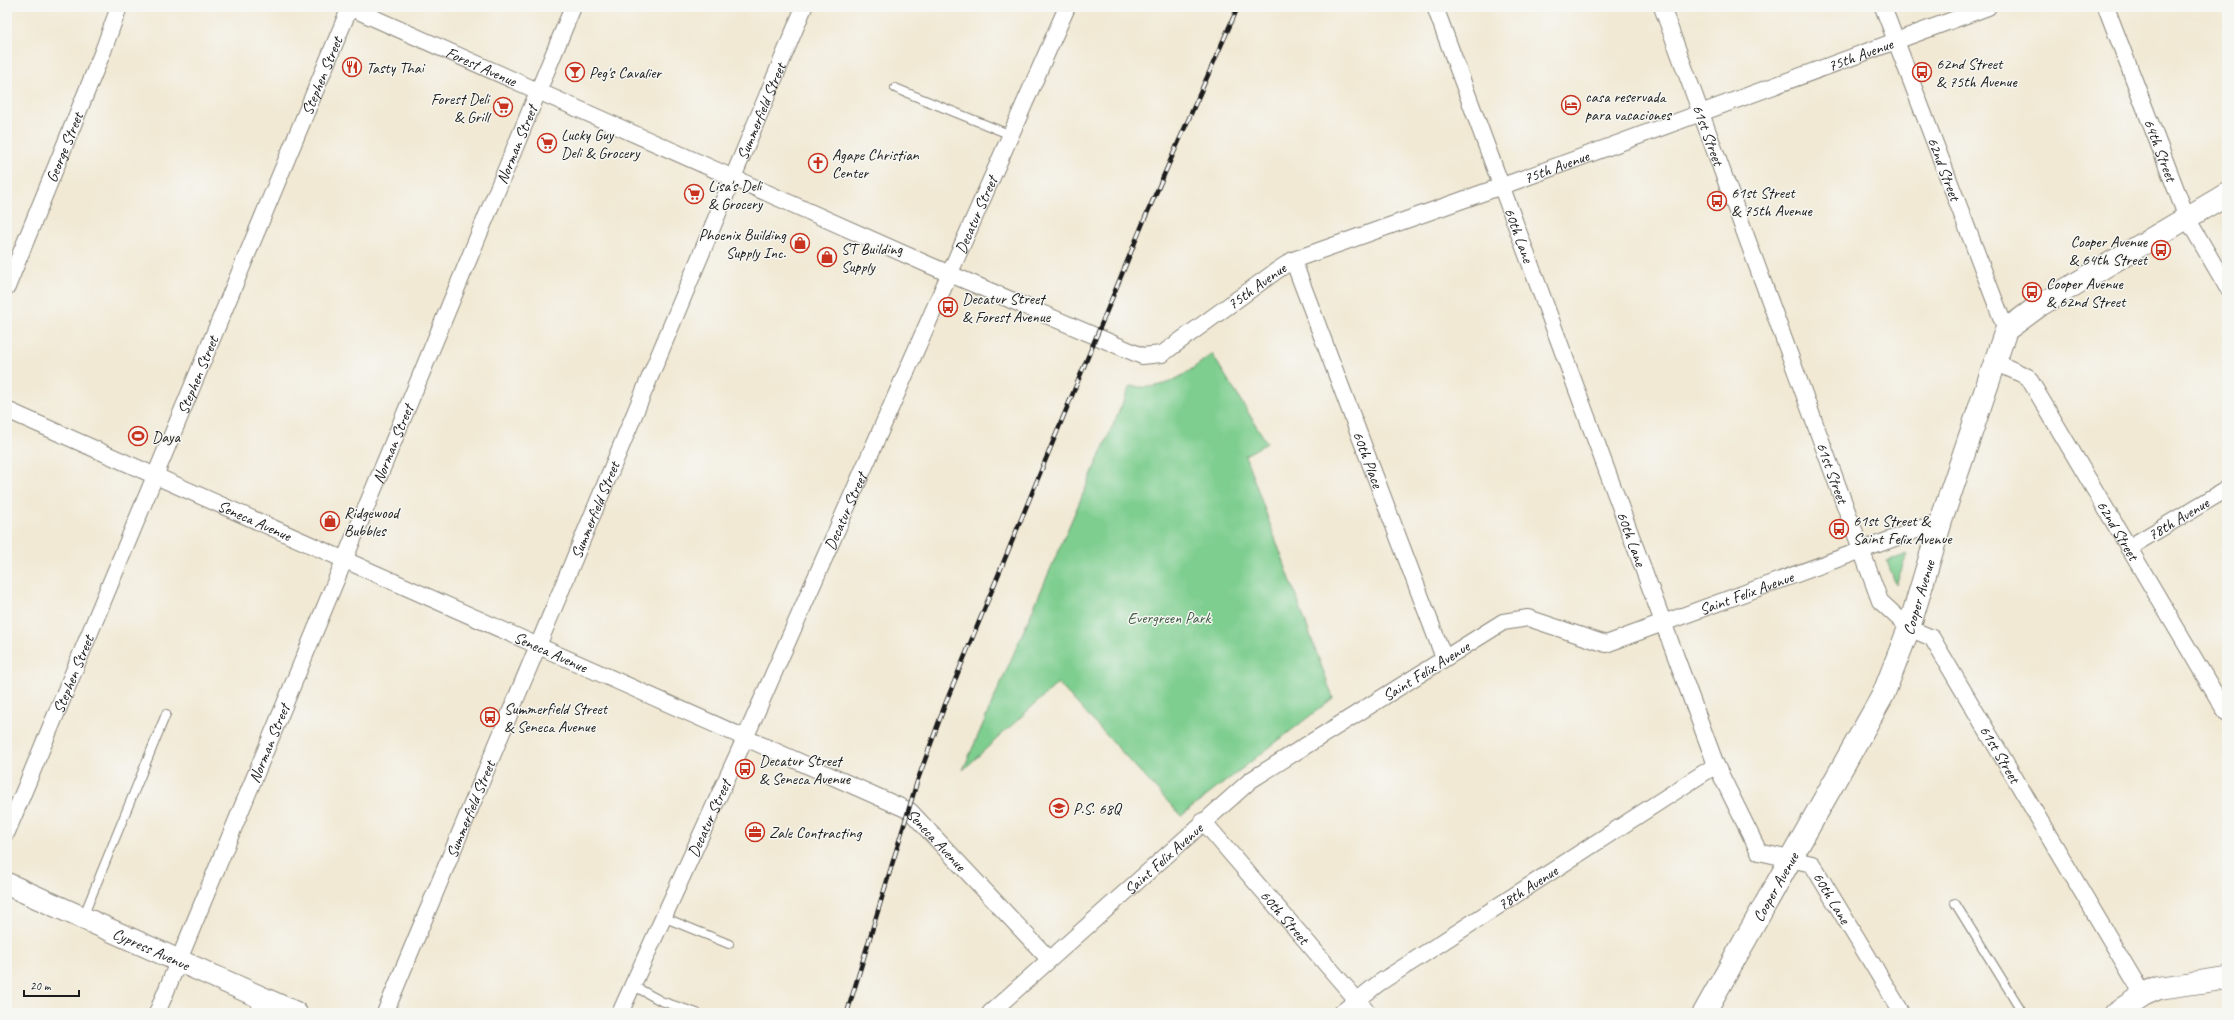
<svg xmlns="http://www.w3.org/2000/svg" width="2234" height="1020" font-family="Caveat,sans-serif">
<rect width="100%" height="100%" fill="#f6f6f2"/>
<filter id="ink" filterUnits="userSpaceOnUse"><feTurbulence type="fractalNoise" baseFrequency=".025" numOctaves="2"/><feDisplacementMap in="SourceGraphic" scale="8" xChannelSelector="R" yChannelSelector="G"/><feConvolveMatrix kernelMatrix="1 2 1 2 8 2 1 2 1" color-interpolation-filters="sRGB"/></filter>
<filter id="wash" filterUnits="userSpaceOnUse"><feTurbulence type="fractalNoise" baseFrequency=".012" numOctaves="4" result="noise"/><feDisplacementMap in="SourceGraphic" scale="16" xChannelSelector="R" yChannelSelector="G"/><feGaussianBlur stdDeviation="0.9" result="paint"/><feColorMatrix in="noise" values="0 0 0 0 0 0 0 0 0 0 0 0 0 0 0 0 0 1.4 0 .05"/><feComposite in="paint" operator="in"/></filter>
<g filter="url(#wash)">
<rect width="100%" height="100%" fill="#f1e9d4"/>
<g fill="#7ece8f" stroke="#4d7556">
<path d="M1212,354L1267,443L1245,455L1333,698L1181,816L1058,683L963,770L1130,386C1166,392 1185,374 1212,354Z"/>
<path d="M1907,554L1896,585L1887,561Z"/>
</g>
</g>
<g filter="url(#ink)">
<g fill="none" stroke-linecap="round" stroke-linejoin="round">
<defs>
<g id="lane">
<path d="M895,88L1011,135"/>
<path d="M1955,903L2023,1013"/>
<path d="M83,917L166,714"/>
<path d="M663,917L729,944"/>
<path d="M632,985L661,1001L697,1013"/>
<path d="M254,1013L259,997"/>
</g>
<g id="street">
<path id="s1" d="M349,7L929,265L1142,356L1162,354L1279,269L1293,260L1519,180L1988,7"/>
<path id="s2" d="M1435,7L1716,765L1759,852L1812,864L1902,1013"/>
<path id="s3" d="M1662,7L1880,601L1909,628L1932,638L2143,995"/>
<path id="s4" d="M1883,7L2006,330"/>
<path id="s5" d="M2106,7L2187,218L2227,287"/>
<path id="s6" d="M1293,260L1444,658"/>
<path id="s7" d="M7,287L103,51L119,7"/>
<path id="s8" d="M1995,362L2028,377L2227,714"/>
<path id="s9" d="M7,410L910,811L1049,959"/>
<path id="s10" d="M2128,548L2227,489"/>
<path id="s11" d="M1203,821L1368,1013"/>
<path id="s12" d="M7,832L350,7"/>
<path id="s13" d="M157,1013L573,7"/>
<path id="s14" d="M385,1013L804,7"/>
<path id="s15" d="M620,1013L746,736L1067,7"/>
<path id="s16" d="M990,1013L1251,780L1503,622L1528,618L1606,644L1941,521"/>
<path id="s17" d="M1341,1013L1379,983L1716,765"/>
</g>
<g id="secondary">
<path id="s18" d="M7,884L296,1013"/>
<path id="s19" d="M1704,1013L1883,695L1909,628L1941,521L2006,330L2040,305L2227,194"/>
<path d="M2116,1013L2143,995L2159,988L2227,978"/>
</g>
</defs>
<use href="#lane" stroke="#868278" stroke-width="10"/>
<use href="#street" stroke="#868278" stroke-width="18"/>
<use href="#secondary" stroke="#868278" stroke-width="24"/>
<use href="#lane" stroke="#fff" stroke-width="8"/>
<use href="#street" stroke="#fff" stroke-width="16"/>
<use href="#secondary" stroke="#fff" stroke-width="22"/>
<defs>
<path id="rail" d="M847,1013L917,782L946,702L1145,218L1238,7"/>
</defs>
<use href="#rail" stroke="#1c1c1c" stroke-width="4.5"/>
<use href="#rail" stroke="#f6f6f2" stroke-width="3" stroke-dasharray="9" stroke-linecap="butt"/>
</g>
</g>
<defs>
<symbol id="restaurant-ring" viewBox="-11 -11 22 22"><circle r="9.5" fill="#f6f6f2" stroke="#c8321e" stroke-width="1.5"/><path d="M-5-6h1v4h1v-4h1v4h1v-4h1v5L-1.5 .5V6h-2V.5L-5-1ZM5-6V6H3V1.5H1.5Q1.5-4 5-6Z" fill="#c8321e"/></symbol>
<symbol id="bar-ring" viewBox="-11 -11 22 22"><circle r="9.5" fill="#f6f6f2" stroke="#c8321e" stroke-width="1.5"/><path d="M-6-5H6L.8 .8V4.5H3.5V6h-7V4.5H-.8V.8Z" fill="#c8321e"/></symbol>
<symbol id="bus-ring" viewBox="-11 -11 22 22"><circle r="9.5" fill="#f6f6f2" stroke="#c8321e" stroke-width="1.5"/><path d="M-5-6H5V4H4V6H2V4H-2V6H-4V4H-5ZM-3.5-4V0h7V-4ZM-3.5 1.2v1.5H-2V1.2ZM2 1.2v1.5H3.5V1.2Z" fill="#c8321e"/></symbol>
<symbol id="hotel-ring" viewBox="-11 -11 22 22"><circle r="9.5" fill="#f6f6f2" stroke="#c8321e" stroke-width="1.5"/><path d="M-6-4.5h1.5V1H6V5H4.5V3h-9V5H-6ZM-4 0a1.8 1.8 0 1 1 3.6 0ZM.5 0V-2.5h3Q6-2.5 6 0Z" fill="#c8321e"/></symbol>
<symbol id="supermarket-ring" viewBox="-11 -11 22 22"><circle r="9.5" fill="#f6f6f2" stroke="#c8321e" stroke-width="1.5"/><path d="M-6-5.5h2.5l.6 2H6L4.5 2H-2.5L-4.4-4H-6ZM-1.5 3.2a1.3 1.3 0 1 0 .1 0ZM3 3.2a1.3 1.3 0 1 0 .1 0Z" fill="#c8321e"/></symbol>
<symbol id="church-ring" viewBox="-11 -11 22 22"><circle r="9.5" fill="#f6f6f2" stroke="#c8321e" stroke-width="1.5"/><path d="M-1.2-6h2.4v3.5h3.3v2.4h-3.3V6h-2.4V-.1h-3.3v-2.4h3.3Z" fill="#c8321e"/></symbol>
<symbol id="shop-ring" viewBox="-11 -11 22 22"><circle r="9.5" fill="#f6f6f2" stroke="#c8321e" stroke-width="1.5"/><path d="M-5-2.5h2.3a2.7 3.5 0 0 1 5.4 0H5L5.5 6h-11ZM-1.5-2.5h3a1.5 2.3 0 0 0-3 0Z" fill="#c8321e"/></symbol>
<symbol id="stadium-ring" viewBox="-11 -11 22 22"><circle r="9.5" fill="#f6f6f2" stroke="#c8321e" stroke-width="1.5"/><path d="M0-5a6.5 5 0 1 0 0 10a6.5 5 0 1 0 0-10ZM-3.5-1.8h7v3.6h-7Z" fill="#c8321e"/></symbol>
<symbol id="school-ring" viewBox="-11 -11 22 22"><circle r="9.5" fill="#f6f6f2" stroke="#c8321e" stroke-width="1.5"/><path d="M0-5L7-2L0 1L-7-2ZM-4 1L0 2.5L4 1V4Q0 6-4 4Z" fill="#c8321e"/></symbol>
<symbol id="office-ring" viewBox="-11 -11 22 22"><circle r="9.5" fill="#f6f6f2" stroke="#c8321e" stroke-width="1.5"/><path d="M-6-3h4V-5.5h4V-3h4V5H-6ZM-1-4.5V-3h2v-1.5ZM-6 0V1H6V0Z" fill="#c8321e"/></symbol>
</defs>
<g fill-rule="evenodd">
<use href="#restaurant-ring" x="341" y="56" width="22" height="22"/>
<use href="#bar-ring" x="564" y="61" width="22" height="22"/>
<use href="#bus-ring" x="1911" y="61" width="22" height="22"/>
<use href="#hotel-ring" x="1560" y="94" width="22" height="22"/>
<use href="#supermarket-ring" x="492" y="96" width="22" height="22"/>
<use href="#supermarket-ring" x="536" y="132" width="22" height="22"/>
<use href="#church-ring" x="807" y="152" width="22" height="22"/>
<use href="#supermarket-ring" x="683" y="183" width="22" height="22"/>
<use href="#bus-ring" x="1706" y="190" width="22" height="22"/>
<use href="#shop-ring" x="789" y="232" width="22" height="22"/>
<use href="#bus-ring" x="2150" y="239" width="22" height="22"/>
<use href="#shop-ring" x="816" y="246" width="22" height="22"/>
<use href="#bus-ring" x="2021" y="281" width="22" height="22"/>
<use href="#bus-ring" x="937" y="296" width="22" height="22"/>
<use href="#stadium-ring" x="127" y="425" width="22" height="22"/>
<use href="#shop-ring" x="319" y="510" width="22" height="22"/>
<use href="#bus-ring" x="1828" y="518" width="22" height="22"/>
<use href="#bus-ring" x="479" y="706" width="22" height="22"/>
<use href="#bus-ring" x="734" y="758" width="22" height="22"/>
<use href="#school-ring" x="1048" y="797" width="22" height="22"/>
<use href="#office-ring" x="744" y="821" width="22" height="22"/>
</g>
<g text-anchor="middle" stroke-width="3" stroke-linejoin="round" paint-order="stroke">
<g font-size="16" fill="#1c1c1c" stroke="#f6f6f2">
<text dy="6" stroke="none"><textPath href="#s1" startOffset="1651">75th Avenue</textPath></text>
<text dy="6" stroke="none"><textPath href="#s1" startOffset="145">Forest Avenue</textPath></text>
<text dy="6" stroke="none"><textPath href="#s12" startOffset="819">Stephen Street</textPath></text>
<text dy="6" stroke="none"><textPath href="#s14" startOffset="977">Summerfield Street</textPath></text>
<text dy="6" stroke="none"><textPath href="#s3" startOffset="136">61st Street</textPath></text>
<text dy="6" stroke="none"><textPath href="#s13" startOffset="940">Norman Street</textPath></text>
<text dy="6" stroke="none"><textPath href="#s7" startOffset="151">George Street</textPath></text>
<text dy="6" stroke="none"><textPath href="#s5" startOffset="153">64th Street</textPath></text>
<text dy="6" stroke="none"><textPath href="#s1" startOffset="1327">75th Avenue</textPath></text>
<text dy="6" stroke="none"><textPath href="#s4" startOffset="173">62nd Street</textPath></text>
<text dy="6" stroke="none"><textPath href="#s15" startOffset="874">Decatur Street</textPath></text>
<text dy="6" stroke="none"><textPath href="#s2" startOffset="243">60th Lane</textPath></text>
<text dy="6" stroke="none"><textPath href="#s1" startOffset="1003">75th Avenue</textPath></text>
<text dy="6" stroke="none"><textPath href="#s12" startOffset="495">Stephen Street</textPath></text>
<text dy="6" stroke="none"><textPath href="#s13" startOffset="616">Norman Street</textPath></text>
<text dy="6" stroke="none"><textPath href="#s6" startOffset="213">60th Place</textPath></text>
<text dy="6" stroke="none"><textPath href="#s3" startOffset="496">61st Street</textPath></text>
<text dy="6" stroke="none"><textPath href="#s14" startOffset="545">Summerfield Street</textPath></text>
<text dy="6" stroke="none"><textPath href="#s15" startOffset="550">Decatur Street</textPath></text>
<text dy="6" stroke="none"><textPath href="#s10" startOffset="58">78th Avenue</textPath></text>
<text dy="6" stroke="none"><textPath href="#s9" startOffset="271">Seneca Avenue</textPath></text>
<text dy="6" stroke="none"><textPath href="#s8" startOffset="214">62nd Street</textPath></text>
<text dy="6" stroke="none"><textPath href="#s2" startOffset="567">60th Lane</textPath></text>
<text dy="6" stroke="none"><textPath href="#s16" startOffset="904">Saint Felix Avenue</textPath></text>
<text dy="6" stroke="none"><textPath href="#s19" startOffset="469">Cooper Avenue</textPath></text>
<text dy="6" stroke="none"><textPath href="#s9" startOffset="595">Seneca Avenue</textPath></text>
<text dy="6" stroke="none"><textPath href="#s16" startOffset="556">Saint Felix Avenue</textPath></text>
<text dy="6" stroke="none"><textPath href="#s12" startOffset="171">Stephen Street</textPath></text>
<text dy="6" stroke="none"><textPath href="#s13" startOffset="292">Norman Street</textPath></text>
<text dy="6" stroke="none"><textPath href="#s3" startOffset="832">61st Street</textPath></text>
<text dy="6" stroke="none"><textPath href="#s14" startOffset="221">Summerfield Street</textPath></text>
<text dy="6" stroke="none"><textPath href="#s15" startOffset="214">Decatur Street</textPath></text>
<text dy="6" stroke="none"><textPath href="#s9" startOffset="1027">Seneca Avenue</textPath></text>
<text dy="6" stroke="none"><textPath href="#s16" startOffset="232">Saint Felix Avenue</textPath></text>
<text dy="6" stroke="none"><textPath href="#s17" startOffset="225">78th Avenue</textPath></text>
<text dy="6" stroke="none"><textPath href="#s19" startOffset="145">Cooper Avenue</textPath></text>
<text dy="6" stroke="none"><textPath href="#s2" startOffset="999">60th Lane</textPath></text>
<text dy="6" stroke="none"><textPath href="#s11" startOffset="126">60th Street</textPath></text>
<text dy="6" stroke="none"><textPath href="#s18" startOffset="158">Cypress Avenue</textPath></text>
</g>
<g font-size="16" fill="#1c1c1c" stroke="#f6f6f2" text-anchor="start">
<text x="1936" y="69">62nd Street<tspan x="1936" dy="18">&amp; 75th Avenue</tspan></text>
<text x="366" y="73">Tasty Thai</text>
<text x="589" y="78">Peg's Cavalier</text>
<text x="1585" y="102">casa reservada<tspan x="1585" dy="18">para vacaciones</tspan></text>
<text x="489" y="104" text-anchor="end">Forest Deli<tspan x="489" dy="18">&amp; Grill</tspan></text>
<text x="561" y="140">Lucky Guy<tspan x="561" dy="18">Deli &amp; Grocery</tspan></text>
<text x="832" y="160">Agape Christian<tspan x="832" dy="18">Center</tspan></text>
<text x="708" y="191">Lisa's Deli<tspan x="708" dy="18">&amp; Grocery</tspan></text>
<text x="1731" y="198">61st Street<tspan x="1731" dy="18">&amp; 75th Avenue</tspan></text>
<text x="786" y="240" text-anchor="end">Phoenix Building<tspan x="786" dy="18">Supply Inc.</tspan></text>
<text x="2147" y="247" text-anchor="end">Cooper Avenue<tspan x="2147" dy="18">&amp; 64th Street</tspan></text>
<text x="841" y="254">ST Building<tspan x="841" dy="18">Supply</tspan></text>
<text x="2046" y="289">Cooper Avenue<tspan x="2046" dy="18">&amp; 62nd Street</tspan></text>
<text x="962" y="304">Decatur Street<tspan x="962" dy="18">&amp; Forest Avenue</tspan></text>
<text x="152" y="442">Daya</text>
<text x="344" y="518">Ridgewood<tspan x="344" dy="18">Bubbles</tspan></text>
<text x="1853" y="526">61st Street &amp;<tspan x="1853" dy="18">Saint Felix Avenue</tspan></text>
<text x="504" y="714">Summerfield Street<tspan x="504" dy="18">&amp; Seneca Avenue</tspan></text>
<text x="759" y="766">Decatur Street<tspan x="759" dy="18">&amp; Seneca Avenue</tspan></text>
<text x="1073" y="814">P.S. 68Q</text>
<text x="769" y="838">Zale Contracting</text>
</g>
<g font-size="16" fill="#3e5a44" stroke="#f6f6f2">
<text x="1169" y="623">Evergreen Park</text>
</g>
</g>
<rect width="2234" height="1020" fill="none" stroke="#f6f6f2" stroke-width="24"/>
<path d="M24 990v6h55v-6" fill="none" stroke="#1c1c1c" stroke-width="2"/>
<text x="30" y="990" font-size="12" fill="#1c1c1c" stroke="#f6f6f2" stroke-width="3" paint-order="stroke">20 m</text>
</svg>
